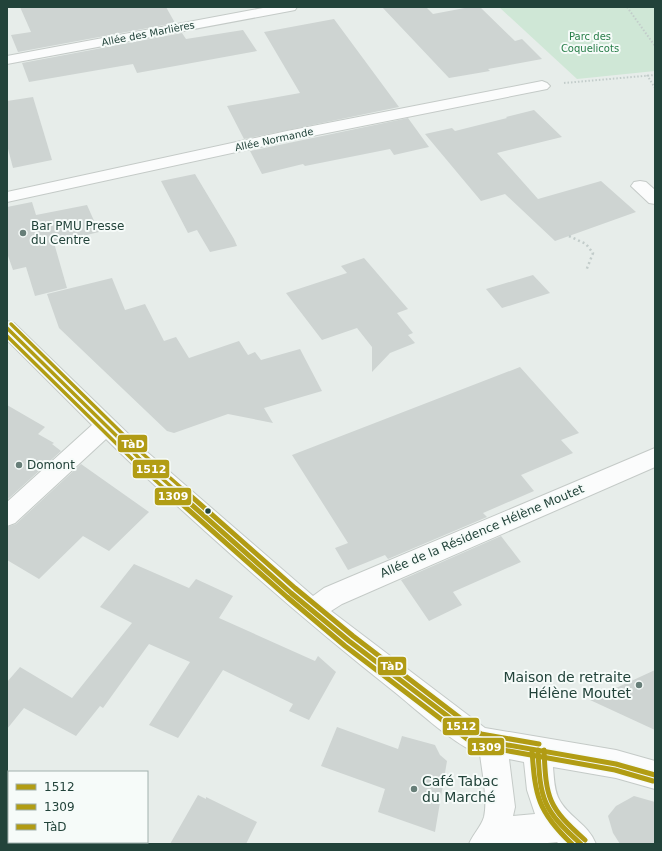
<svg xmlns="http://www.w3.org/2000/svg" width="662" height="851" font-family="'DejaVu Sans',sans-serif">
<rect width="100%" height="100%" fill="#e7edea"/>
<path fill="#cfe7d6" d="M499,7H655V71L577,79Z"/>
<g fill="#ced4d2">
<path d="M20,7H166L175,23L18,52L11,35L31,32Z"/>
<path d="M382,7H426L433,14L470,7H480L515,41L522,39L542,59L488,69L490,71L449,78Z"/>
<path d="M334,19L399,107L244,139L227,106L300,93L264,32Z"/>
<path d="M243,30L257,51L137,73L133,64L29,82L22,63L182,33L186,39Z"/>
<path d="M33,97L52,160L13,168L7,145V101Z"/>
<path d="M534,110L562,137L497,153L538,199L601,181L636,212L555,241L505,194L481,201L425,134L452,128L455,131L507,118L506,117Z"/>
<path d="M408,118L429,147L394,155L390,149L305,166L303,164L262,174L250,151Z"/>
<path d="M195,174L234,239L237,246L210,252L197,230L188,233L161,181Z"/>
<path d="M32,202L36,215L87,205L99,232L54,243L67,288L35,296L26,267L13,270L7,253V207Z"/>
<path d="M364,258L408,309L397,313L413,333L408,335L415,343L390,353L372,372V347L357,328L322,340L286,293L347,273L341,266Z"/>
<path d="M533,275L550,293L502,308L486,289Z"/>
<path d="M112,278L125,310L145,304L164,341L176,337L189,358L239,341L248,355L255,352L261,360L300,349L322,391L264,408L273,423L228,414L174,433L167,431L59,328L47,294Z"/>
<path d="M520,367L579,433L561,440L573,453L521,475L534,491L483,513L487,517L388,559L385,555L348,570L335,548L348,543L292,455Z"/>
<path d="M7,405L45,427L38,434L54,443L52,444L61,451L7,500Z"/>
<path d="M81,464L149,512L109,551L83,536L39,579L7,560V527L16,524Z"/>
<path d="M501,536L521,562L453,592L462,605L429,621L401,580Z"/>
<path d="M134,564L189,588L196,579L233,596L219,618L315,661L318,656L336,672L309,720L289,711L293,704L223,670L178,738L149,725L190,662L149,644L103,708L100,706L76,736L24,708L7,729V682L20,667L72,698L132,623L100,607Z"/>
<path d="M655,670V730L590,700Z"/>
<path d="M337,727L398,749L402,736L435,745L440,755L447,761L435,832L378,812L385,789L321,766Z"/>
<path d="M198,795L206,799V797L257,822L246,844H170Z"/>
<path d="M634,796L655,802V844H620L613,833L608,816L616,806Z"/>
</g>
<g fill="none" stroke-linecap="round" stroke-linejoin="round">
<defs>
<g id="minor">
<path d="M268,7H297L295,10L290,11L7,64V56Z"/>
<path d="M542,81L547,83L550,86L547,89L287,141L7,202V192L287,131Z"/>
<path d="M640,181L646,182L655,190V204L649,203L631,186L634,182Z"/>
<path d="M7,321L14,323L147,452L313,596L324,588L655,448V467L342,604L331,611L485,728L616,750L655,761V789L616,778L553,767C554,777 554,792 560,801C570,818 588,824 596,844H559L557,842L538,844H469C473,834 481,827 484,817C488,799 482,772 480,754C456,746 418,711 397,694C331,642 268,588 206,532C172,501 138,471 106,439L15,523L7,526V502L92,425L7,340ZM509,759L524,762L527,790L535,814L513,816L515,807Z"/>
</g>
</defs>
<use href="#minor" stroke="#c4cac7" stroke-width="2"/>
<g stroke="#c2ccca" stroke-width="2" stroke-dasharray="1.5 2" stroke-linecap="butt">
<path d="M627,7L655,46"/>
<path d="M647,75L655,88"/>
<path d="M564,83L655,75"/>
</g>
<path stroke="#c2ccca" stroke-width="2.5" stroke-dasharray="2 3" stroke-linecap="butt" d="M569,236L586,244L593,253L586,271"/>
<use href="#minor" fill="#fbfcfc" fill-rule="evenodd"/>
<defs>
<path id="bus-1-far1" d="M7,328L139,458L175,490"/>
<g id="bus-1">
<path d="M174,489L291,593L349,641L479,740L616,764L655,775"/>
<path d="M538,750C540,800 543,810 581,844"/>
</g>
<path id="bus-2-far1" d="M7,336L135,462L166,490"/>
<g id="bus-2">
<path d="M165,489L287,597L345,646L475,745L615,770L653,781"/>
<path d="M532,750C535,796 538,812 572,844"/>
</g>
<path id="bus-3-far1" d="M11,324L143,454L184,490"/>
<g id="bus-3">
<path d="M183,489L295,588L353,636L481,734L539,744"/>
<path d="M544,750C546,799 548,807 585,840"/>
</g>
</defs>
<use href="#bus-1-far1" stroke="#f6fbf9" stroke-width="6"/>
<use href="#bus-1" stroke="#f6fbf9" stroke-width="8"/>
<use href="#bus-2-far1" stroke="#f6fbf9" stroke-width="6"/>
<use href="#bus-2" stroke="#f6fbf9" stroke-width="8"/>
<use href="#bus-3-far1" stroke="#f6fbf9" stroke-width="6"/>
<use href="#bus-3" stroke="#f6fbf9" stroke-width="8"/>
<use href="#bus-1-far1" stroke="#b29d14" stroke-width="3.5"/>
<use href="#bus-1" stroke="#b29d14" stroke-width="5"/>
<use href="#bus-2-far1" stroke="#b19d14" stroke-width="3.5"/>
<use href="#bus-2" stroke="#b19d14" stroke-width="5"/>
<use href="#bus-3-far1" stroke="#b19b14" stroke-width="3.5"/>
<use href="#bus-3" stroke="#b19b14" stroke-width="5"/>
</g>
<g fill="#677e78" stroke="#f6fbf9" stroke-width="1.5">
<circle cx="23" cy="233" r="4"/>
<circle cx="19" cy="465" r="4"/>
<circle cx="639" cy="685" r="4"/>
<circle cx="414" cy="789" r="4"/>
</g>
<circle fill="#22433a" stroke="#f6fbf9" stroke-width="1.5" cx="208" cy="511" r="3.5"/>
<g text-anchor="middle" stroke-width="4" stroke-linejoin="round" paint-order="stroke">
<g font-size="10" fill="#22433a" stroke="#f6fbf9">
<text transform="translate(148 33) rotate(-11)" y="4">Allée des Marlières</text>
<text transform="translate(274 139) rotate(-12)" y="4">Allée Normande</text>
</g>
<g font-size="10" fill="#287e49" stroke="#f6fbf9">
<text x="590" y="40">Parc des<tspan x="590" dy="12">Coquelicots</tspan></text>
</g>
<g font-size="12" fill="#22433a" stroke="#f6fbf9" text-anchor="start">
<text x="31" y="230">Bar PMU Presse<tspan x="31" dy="14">du Centre</tspan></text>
<text x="27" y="469">Domont</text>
</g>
<g font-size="12" fill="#22433a" stroke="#f6fbf9">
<text transform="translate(482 531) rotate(-23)" y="4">Allée de la Résidence Hélène Moutet</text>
</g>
<g font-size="14" fill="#22433a" stroke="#f6fbf9" text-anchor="end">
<text x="631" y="682">Maison de retraite<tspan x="631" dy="16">Hélène Moutet</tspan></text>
<text x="422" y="786" text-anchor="start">Café Tabac<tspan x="422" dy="16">du Marché</tspan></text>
</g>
</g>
<g stroke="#f6fbf9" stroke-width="1.5">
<rect x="117" y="434" width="31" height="19" rx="4" fill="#b19b14"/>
<rect x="132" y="459" width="38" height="20" rx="4" fill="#b29d14"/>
<rect x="154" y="487" width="38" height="19" rx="4" fill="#b19d14"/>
<rect x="377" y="656" width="30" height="20" rx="4" fill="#b19b14"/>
<rect x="442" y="717" width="38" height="19" rx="4" fill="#b29d14"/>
<rect x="467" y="737" width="38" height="19" rx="4" fill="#b19d14"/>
</g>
<g font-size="11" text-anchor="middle" font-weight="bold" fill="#fff">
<text x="133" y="448">TàD</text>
<text x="151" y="473">1512</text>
<text x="173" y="500">1309</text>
<text x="392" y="670">TàD</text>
<text x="461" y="730">1512</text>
<text x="486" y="751">1309</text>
</g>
<rect width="662" height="851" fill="none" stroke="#22433a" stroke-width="16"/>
<rect x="8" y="771" width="140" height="72" fill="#f6fbf9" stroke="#a1b1ad"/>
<rect x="16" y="784" width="20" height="6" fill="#b29d14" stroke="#a1b1ad"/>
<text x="44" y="791" font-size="12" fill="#22433a">1512</text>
<rect x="16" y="804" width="20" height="6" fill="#b19d14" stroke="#a1b1ad"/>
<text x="44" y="811" font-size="12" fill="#22433a">1309</text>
<rect x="16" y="824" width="20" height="6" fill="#b19b14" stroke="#a1b1ad"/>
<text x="44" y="831" font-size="12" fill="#22433a">TàD</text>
</svg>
